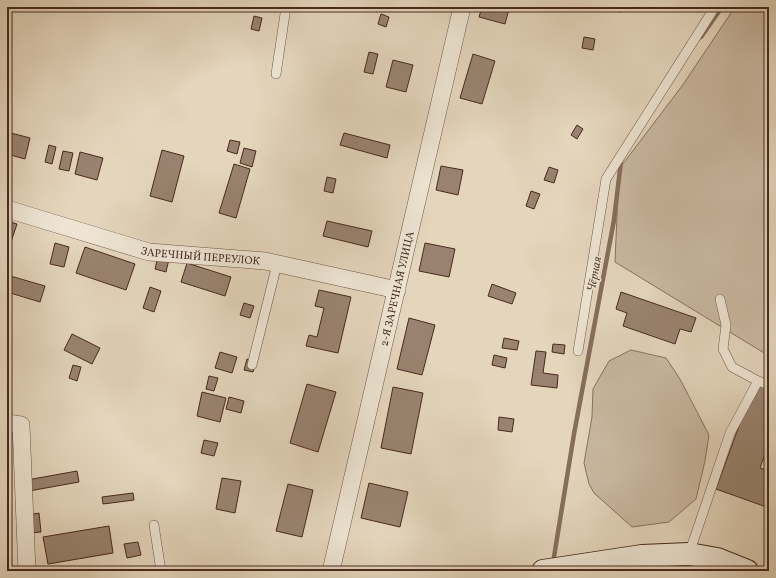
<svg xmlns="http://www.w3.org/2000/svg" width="776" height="578" font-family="Vollkorn,serif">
<rect width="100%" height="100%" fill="#e4d5bc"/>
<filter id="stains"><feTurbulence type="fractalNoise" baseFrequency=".005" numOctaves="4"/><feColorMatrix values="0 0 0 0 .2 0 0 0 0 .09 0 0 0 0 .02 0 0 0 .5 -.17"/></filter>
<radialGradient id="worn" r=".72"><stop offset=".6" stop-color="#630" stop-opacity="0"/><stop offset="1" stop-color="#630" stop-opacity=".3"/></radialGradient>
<g fill="#c9b8a1" stroke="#887160">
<path d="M735,7H769V356L615,262L619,169L682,86Z"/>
<path d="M631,350L666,358L680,379L709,435L705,461L696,499L669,522L632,527L594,493L589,484L584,463L592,417L593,389L609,361Z"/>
</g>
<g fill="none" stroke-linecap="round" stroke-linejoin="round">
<g stroke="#866e5c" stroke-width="4.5">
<path d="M701,37L722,7"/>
<path d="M553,563L574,434L614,220L621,161"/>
</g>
</g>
<g fill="#998370" stroke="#482a1e">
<path d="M482,7H502L509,9L505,24L479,17Z"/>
<path d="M612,7H622L621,12L611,10Z"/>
<path d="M381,14L389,17L386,27L378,24Z"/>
<path d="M254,16L262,18L259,31L251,29Z"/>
<path d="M584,37L595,39L593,50L582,48Z"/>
<path d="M369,52L378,54L373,74L364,72Z"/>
<path d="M473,54L495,61L482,104L460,98Z"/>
<path d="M393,60L413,65L406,92L386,87Z"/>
<path d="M577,125L583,129L577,139L571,135Z"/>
<path d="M11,133L30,138L25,159L7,154V148Z"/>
<path d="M344,133L390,145L387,158L340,145Z"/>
<path d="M230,140L240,142L237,154L227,151Z"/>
<path d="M49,145L56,147L52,164L45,162Z"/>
<path d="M244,148L256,151L252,167L240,163Z"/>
<path d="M162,150L184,156L172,202L150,196Z"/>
<path d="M63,151L73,153L69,171L59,169Z"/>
<path d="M80,152L103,158L97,180L75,174Z"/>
<path d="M234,164L250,169L236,218L219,213Z"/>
<path d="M441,166L463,170L458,195L436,190Z"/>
<path d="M549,167L558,170L554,183L544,180Z"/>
<path d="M327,177L336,179L333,193L324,191Z"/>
<path d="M531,191L540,194L534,209L526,206Z"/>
<path d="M7,221L17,224L7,254Z"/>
<path d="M327,221L372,231L368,247L323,236Z"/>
<path d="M55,243L69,247L64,267L50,264Z"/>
<path d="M425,243L455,249L449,277L419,271Z"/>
<path d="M85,247L135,264L126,290L76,273Z"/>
<path d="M158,256L169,259L166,272L155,269Z"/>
<path d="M187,263L231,277L225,296L181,282Z"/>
<path d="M7,275L45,286L40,302L7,292Z"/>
<path d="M492,284L516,293L512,304L488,296Z"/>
<path d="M150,287L161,291L154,312L143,308Z"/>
<path d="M319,290L351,297L338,353L306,346L309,335L317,337L324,308L315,306Z"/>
<path d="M621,292L696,318L691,332L680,329L675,344L623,326L627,313L616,309Z"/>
<path d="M244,303L254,306L250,318L240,315Z"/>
<path d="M409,318L435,325L422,375L397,369Z"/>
<path d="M72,334L100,348L92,364L64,350Z"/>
<path d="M504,338L519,341L517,350L502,348Z"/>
<path d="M553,344L565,345L564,354L552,352Z"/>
<path d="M536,351L546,352L543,373L558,375L557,388L531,385Z"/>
<path d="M220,352L237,357L232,373L215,368Z"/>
<path d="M494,355L507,358L505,368L492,365Z"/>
<path d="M247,359L256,361L253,372L244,370Z"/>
<path d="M73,365L81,367L77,381L69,378Z"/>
<path d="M209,376L218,378L214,391L206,389Z"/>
<path d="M755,382L769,387V443L760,468L769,471V508L716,489Z"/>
<path d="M307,384L336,392L318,452L290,443Z"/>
<path d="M393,387L423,393L411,454L381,448Z"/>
<path d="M202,392L226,398L220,422L197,416Z"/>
<path d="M229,397L244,401L241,413L226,409Z"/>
<path d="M499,417L514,419L512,432L498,430Z"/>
<path d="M204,440L218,443L214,456L201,453Z"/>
<path d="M77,471L79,482L29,491L27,480Z"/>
<path d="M222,478L241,481L235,513L216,509Z"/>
<path d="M369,483L408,492L400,527L361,518Z"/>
<path d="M288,484L313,490L302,537L276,531Z"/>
<path d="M133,493L134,500L103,504L102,497Z"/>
<path d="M39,513L41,532L30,533L28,515Z"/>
<path d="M109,526L113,553L48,564L43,537Z"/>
<path d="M138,542L141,555L127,558L124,544Z"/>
</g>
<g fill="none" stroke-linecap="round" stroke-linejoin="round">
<defs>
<g id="lane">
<path d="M276,74L286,7"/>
<path d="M720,299L726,325L723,349L732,367L758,381L769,385"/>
<path d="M578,351L606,179L715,7"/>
<path d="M252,365L277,264"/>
<path d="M154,525L161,571"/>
<path d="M689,554L730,433L758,381"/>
</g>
<g id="street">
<path id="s1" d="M7,209L149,252L265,261L397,290"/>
<path d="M7,423L21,425L27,571"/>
<path id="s2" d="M331,571L462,7"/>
</g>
<path id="secondary" d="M543,571L642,556L689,554L717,559L747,571"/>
</defs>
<use href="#lane" stroke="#6f5546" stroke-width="10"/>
<use href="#street" stroke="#6f5546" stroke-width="18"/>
<use href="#secondary" stroke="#482a1e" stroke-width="24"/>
<use href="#lane" stroke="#ede4d3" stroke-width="9"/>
<use href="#street" stroke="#ede4d3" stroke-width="17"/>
<use href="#secondary" stroke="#ede4d3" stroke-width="22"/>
</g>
<g text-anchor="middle" stroke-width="3" stroke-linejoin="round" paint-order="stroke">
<g font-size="11" fill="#482a1e" stroke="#ede4d3">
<text dy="4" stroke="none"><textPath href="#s1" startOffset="200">ЗАРЕЧНЫЙ ПЕРЕУЛОК</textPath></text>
<text dy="4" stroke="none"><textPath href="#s2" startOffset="290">2-Я ЗАРЕЧНАЯ УЛИЦА</textPath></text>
</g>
<g font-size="12" font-style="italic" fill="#624638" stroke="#ede4d3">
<text transform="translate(594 274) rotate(-79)" y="4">Чёрная</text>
</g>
</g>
<rect width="776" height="578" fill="none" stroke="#e4d5bc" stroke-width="24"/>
<rect x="8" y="8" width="760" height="562" fill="none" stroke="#482a1e" stroke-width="2"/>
<rect x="12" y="12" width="752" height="554" fill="none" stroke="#482a1e"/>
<rect width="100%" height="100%" filter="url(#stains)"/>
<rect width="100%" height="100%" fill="url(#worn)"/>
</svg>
